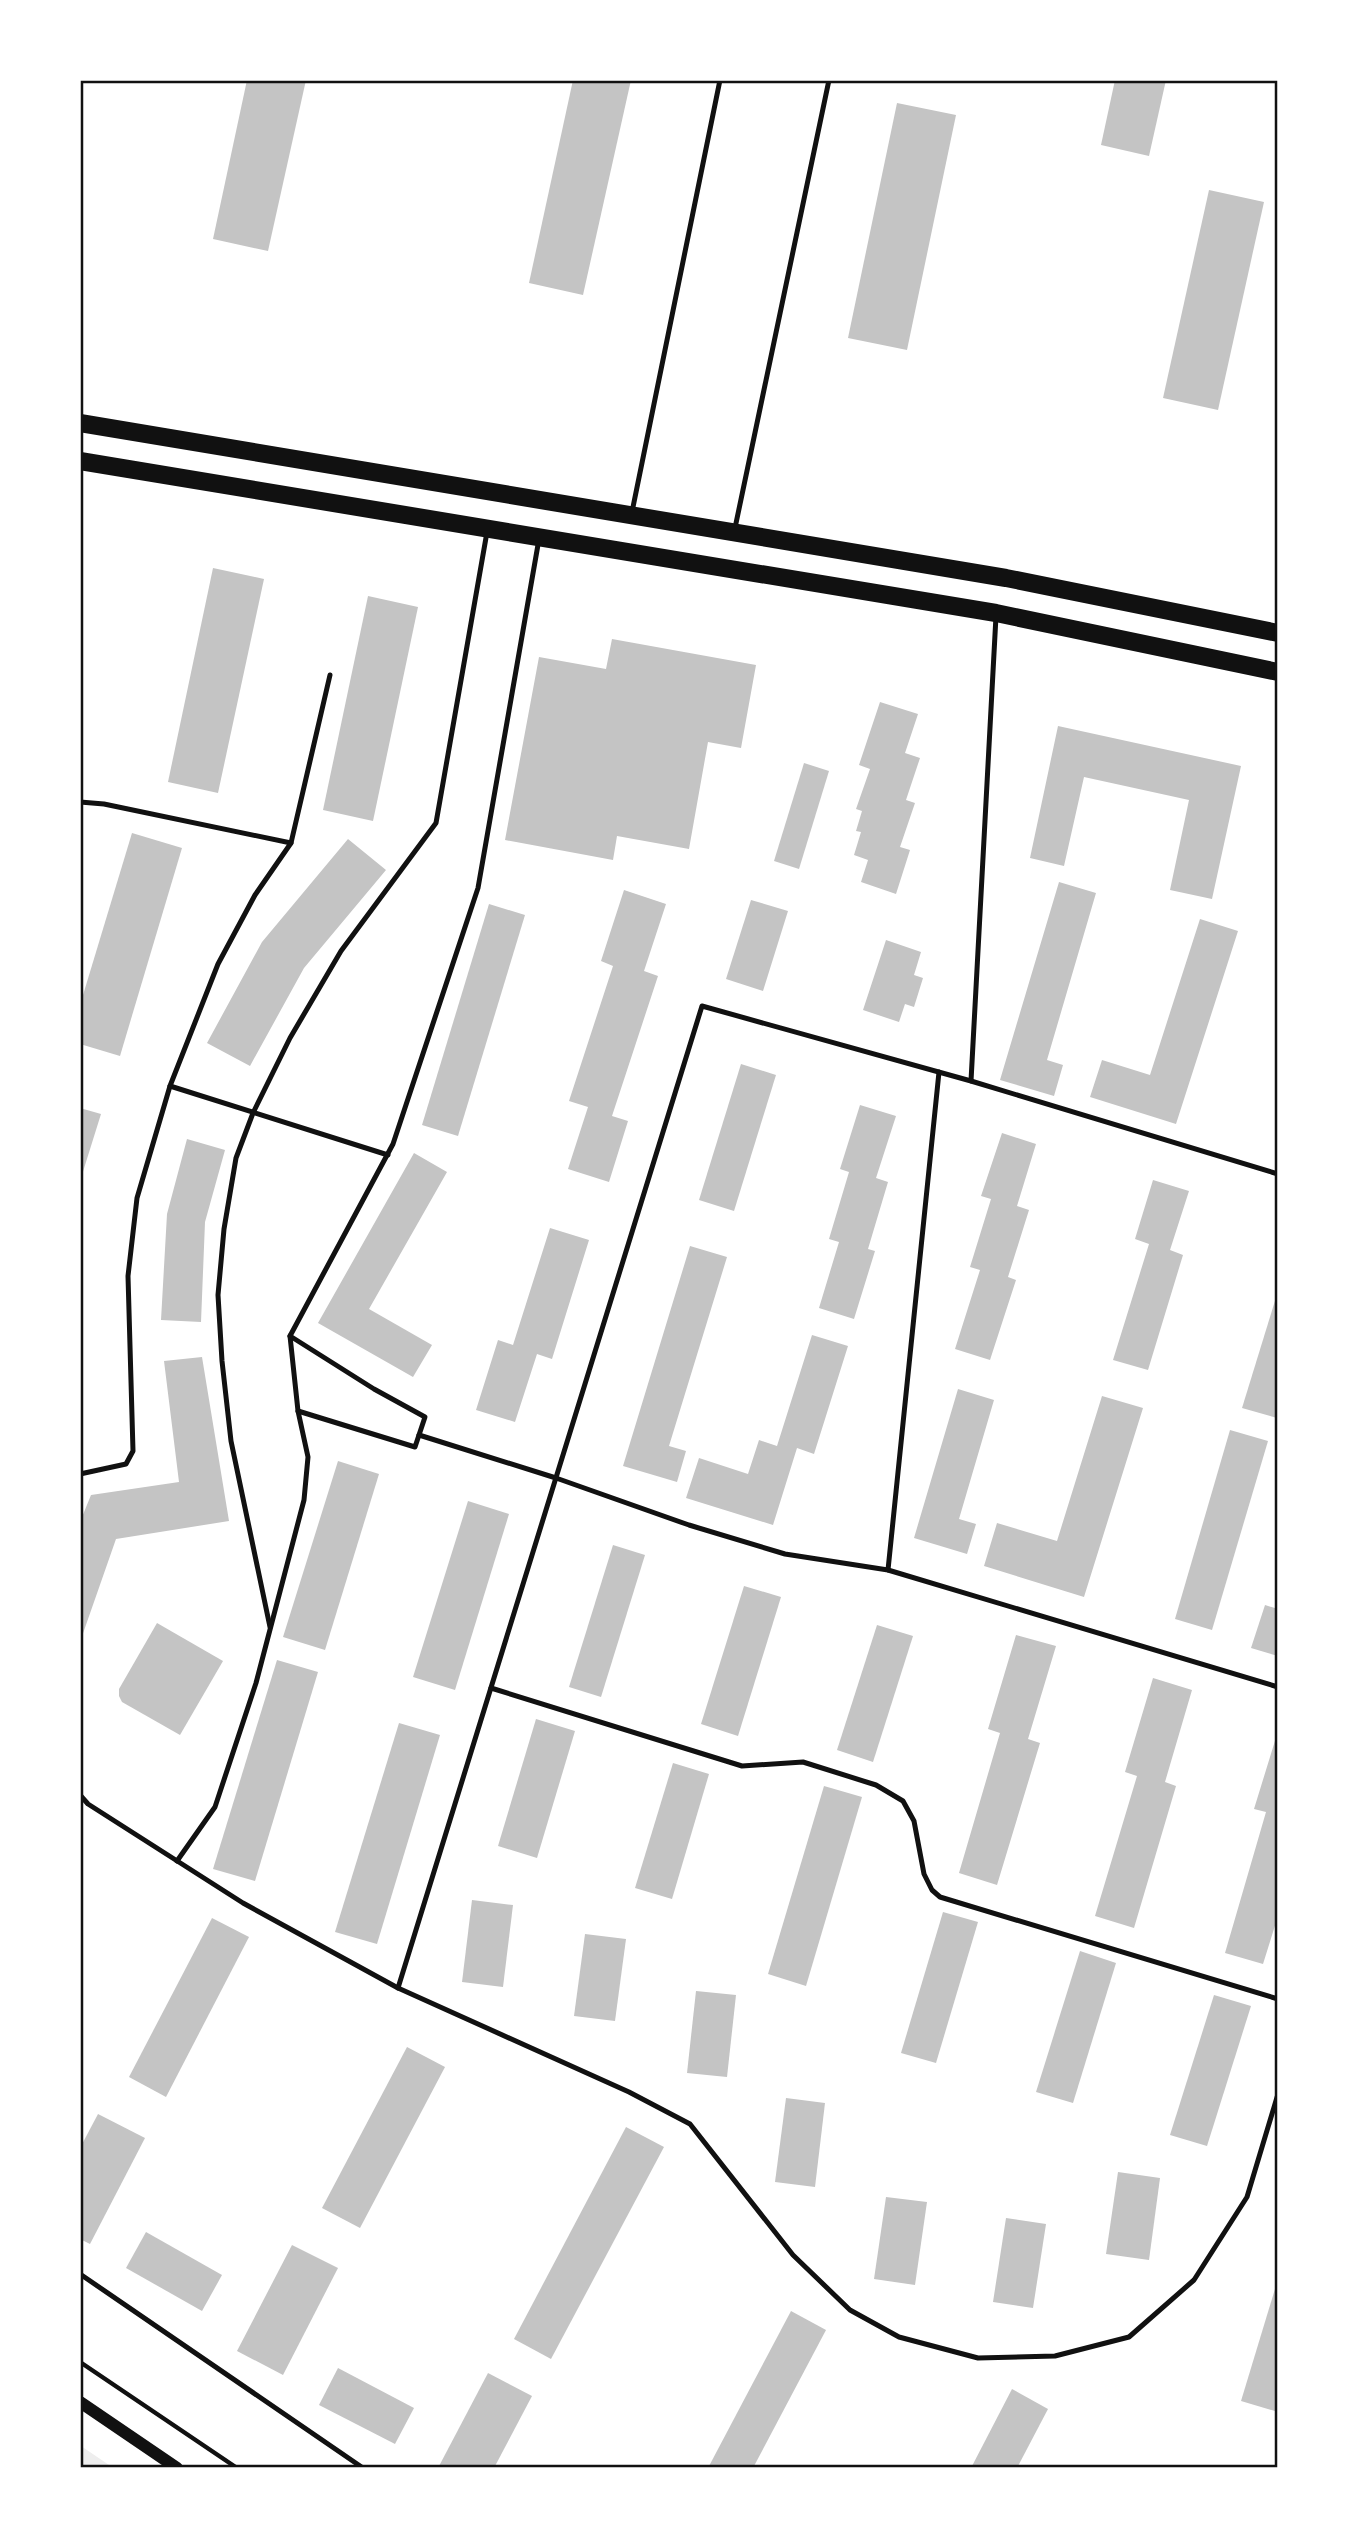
<svg xmlns="http://www.w3.org/2000/svg" width="1358" height="2548" font-family="Roboto,sans-serif">
<rect width="100%" height="100%" fill="#fff"/>
<path fill="#eee" d="M81,2446L112,2467H81Z"/>
<g fill="#c4c4c4">
<path d="M247,80H306L268,251L213,239Z"/>
<path d="M573,80H631L583,295L529,283Z"/>
<path d="M1115,80H1166L1149,156L1101,145Z"/>
<path d="M897,103L956,115L907,350L848,338Z"/>
<path d="M1209,190L1264,202L1218,410L1163,398Z"/>
<path d="M213,568L264,579L218,793L168,782Z"/>
<path d="M368,596L418,607L373,821L323,810Z"/>
<path d="M612,639L756,665L741,748L708,742L689,849L617,836L613,860L505,840L539,657L606,669Z"/>
<path d="M880,702L918,714L905,753L920,758L906,800L915,803L900,847L910,850L896,894L861,882L868,860L854,855L861,832L856,831L862,811L856,809L870,769L859,765Z"/>
<path d="M1058,726L1241,766L1212,899L1170,890L1189,800L1084,777L1064,866L1030,858Z"/>
<path d="M804,763L829,771L799,869L774,861Z"/>
<path d="M132,833L182,848L120,1056L80,1044V1005Z"/>
<path d="M348,839L386,870L304,968L250,1066L207,1043L262,942Z"/>
<path d="M1059,882L1096,893L1047,1060L1063,1065L1054,1096L1000,1080Z"/>
<path d="M624,890L666,904L644,971L658,976L612,1116L628,1121L609,1182L568,1169L588,1107L569,1101L613,966L601,961Z"/>
<path d="M751,900L788,911L763,991L726,979Z"/>
<path d="M489,904L525,915L458,1136L422,1125Z"/>
<path d="M1200,919L1238,931L1176,1124L1090,1097L1102,1060L1150,1075Z"/>
<path d="M886,940L921,952L914,975L923,978L914,1007L905,1004L899,1022L863,1010Z"/>
<path d="M741,1064L776,1075L734,1211L699,1200Z"/>
<path d="M860,1105L896,1116L876,1178L888,1182L868,1249L875,1251L854,1319L819,1308L839,1242L829,1239L849,1172L840,1169Z"/>
<path d="M80,1108L101,1114L81,1178H80Z"/>
<path d="M1002,1133L1036,1144L1017,1206L1029,1210L1008,1277L1016,1280L990,1360L955,1349L980,1270L970,1267L991,1199L981,1196Z"/>
<path d="M187,1139L225,1150L205,1222L201,1322L161,1320L167,1214Z"/>
<path d="M414,1153L447,1172L369,1309L432,1345L413,1377L318,1323Z"/>
<path d="M1153,1180L1189,1191L1170,1250L1183,1255L1148,1370L1113,1360L1149,1244L1135,1239Z"/>
<path d="M550,1228L589,1240L552,1359L537,1354L515,1422L476,1410L498,1340L513,1345Z"/>
<path d="M690,1246L727,1257L669,1446L686,1451L677,1482L623,1466Z"/>
<path d="M1278,1291V1415L1277,1418L1242,1408Z"/>
<path d="M812,1335L848,1346L814,1454L797,1448L773,1525L686,1498L699,1458L748,1474L759,1440L777,1446Z"/>
<path d="M202,1357L229,1521L116,1539L80,1642V1522L91,1495L179,1482L164,1361Z"/>
<path d="M958,1389L994,1400L959,1519L976,1524L967,1554L914,1538Z"/>
<path d="M1102,1396L1143,1408L1084,1597L984,1566L997,1523L1057,1541Z"/>
<path d="M1230,1430L1268,1441L1212,1630L1175,1619Z"/>
<path d="M338,1461L379,1474L325,1650L283,1637Z"/>
<path d="M468,1501L509,1514L455,1690L413,1677Z"/>
<path d="M613,1545L645,1555L601,1697L569,1687Z"/>
<path d="M744,1586L781,1597L738,1736L701,1724Z"/>
<path d="M1265,1605L1278,1609V1656L1251,1648Z"/>
<path d="M157,1623L223,1661L180,1735L122,1702L119,1696V1689Z"/>
<path d="M877,1625L913,1636L873,1762L837,1750Z"/>
<path d="M1016,1635L1056,1646L1028,1739L1040,1743L997,1885L959,1873L1000,1733L988,1729Z"/>
<path d="M277,1660L318,1672L255,1881L213,1869Z"/>
<path d="M1153,1678L1192,1690L1165,1782L1176,1786L1134,1928L1095,1916L1137,1776L1125,1772Z"/>
<path d="M536,1719L575,1731L537,1858L498,1846Z"/>
<path d="M399,1723L440,1735L377,1944L335,1932Z"/>
<path d="M1278,1731V1916L1263,1964L1225,1953L1266,1812L1254,1809Z"/>
<path d="M673,1763L709,1774L672,1899L635,1888Z"/>
<path d="M824,1786L862,1797L806,1986L768,1974Z"/>
<path d="M472,1900L513,1905L503,1987L462,1982Z"/>
<path d="M943,1912L978,1922L936,2063L901,2053Z"/>
<path d="M212,1918L249,1937L166,2097L129,2077Z"/>
<path d="M585,1934L626,1939L615,2021L574,2016Z"/>
<path d="M1080,1951L1116,1963L1073,2103L1036,2092Z"/>
<path d="M696,1991L736,1995L727,2077L687,2073Z"/>
<path d="M1214,1995L1251,2006L1207,2146L1170,2135Z"/>
<path d="M407,2047L445,2067L360,2228L322,2208Z"/>
<path d="M786,2098L825,2103L815,2187L775,2182Z"/>
<path d="M98,2114L145,2138L90,2244L80,2239V2148Z"/>
<path d="M626,2127L664,2147L551,2359L514,2339Z"/>
<path d="M1118,2172L1160,2178L1149,2260L1106,2254Z"/>
<path d="M886,2197L927,2202L915,2285L874,2279Z"/>
<path d="M1006,2218L1046,2224L1033,2308L993,2302Z"/>
<path d="M146,2232L222,2275L202,2311L126,2268Z"/>
<path d="M292,2245L338,2268L283,2375L237,2351Z"/>
<path d="M1278,2279V2412L1241,2401Z"/>
<path d="M791,2311L826,2330L753,2468H708Z"/>
<path d="M338,2368L414,2408L395,2444L319,2405Z"/>
<path d="M488,2373L532,2396L494,2468H438Z"/>
<path d="M1012,2389L1048,2409L1017,2468H971Z"/>
</g>
<g fill="none" stroke-linecap="round" stroke-linejoin="round">
<path stroke="#111" stroke-width="4.5" d="M80,2362L237,2468"/>
<g stroke="#111" stroke-width="5">
<path d="M632,512L720,80"/>
<path d="M735,528L829,80"/>
<path d="M80,802L104,804L291,843"/>
<path d="M971,1081L996,616"/>
<path d="M170,1086L388,1155"/>
<path d="M290,1336L374,1389L425,1417L415,1447L298,1411"/>
<path d="M419,1435L556,1478L689,1525L785,1554L888,1570L1278,1687"/>
<path d="M80,1474L126,1464L133,1451L128,1276L137,1198L170,1086L218,964L255,895L291,843L330,675"/>
<path d="M888,1570L939,1072"/>
<path d="M270,1627L231,1441L222,1361L218,1295L224,1229L236,1158L253,1113L290,1038L341,951L436,823L487,532"/>
<path d="M491,1688L742,1766L803,1762L876,1785L903,1801L914,1821L924,1874L932,1890L940,1897L1278,1999"/>
<path d="M80,1795L88,1804L243,1903L398,1988L629,2092L690,2124L793,2255L850,2310L899,2337L978,2358L1055,2356L1129,2337L1194,2280L1247,2197L1278,2094"/>
<path d="M177,1861L215,1807L256,1683L304,1500L308,1457L298,1411L290,1336L393,1144L478,888L539,539"/>
<path d="M398,1988L702,1006L971,1081L1278,1174"/>
<path d="M80,2274L363,2468"/>
</g>
<path stroke="#111" stroke-width="12" d="M80,2402L177,2468"/>
<g stroke="#111" stroke-width="18">
<path d="M80,423L1006,578L1278,633"/>
<path d="M80,461L996,613L1278,672"/>
</g>
</g>
<rect width="1358" height="2548" fill="none" stroke="#ffffff" stroke-width="164"/>
<rect x="82" y="82" width="1194" height="2384" fill="none" stroke="#111" stroke-width="2.5"/>
</svg>
